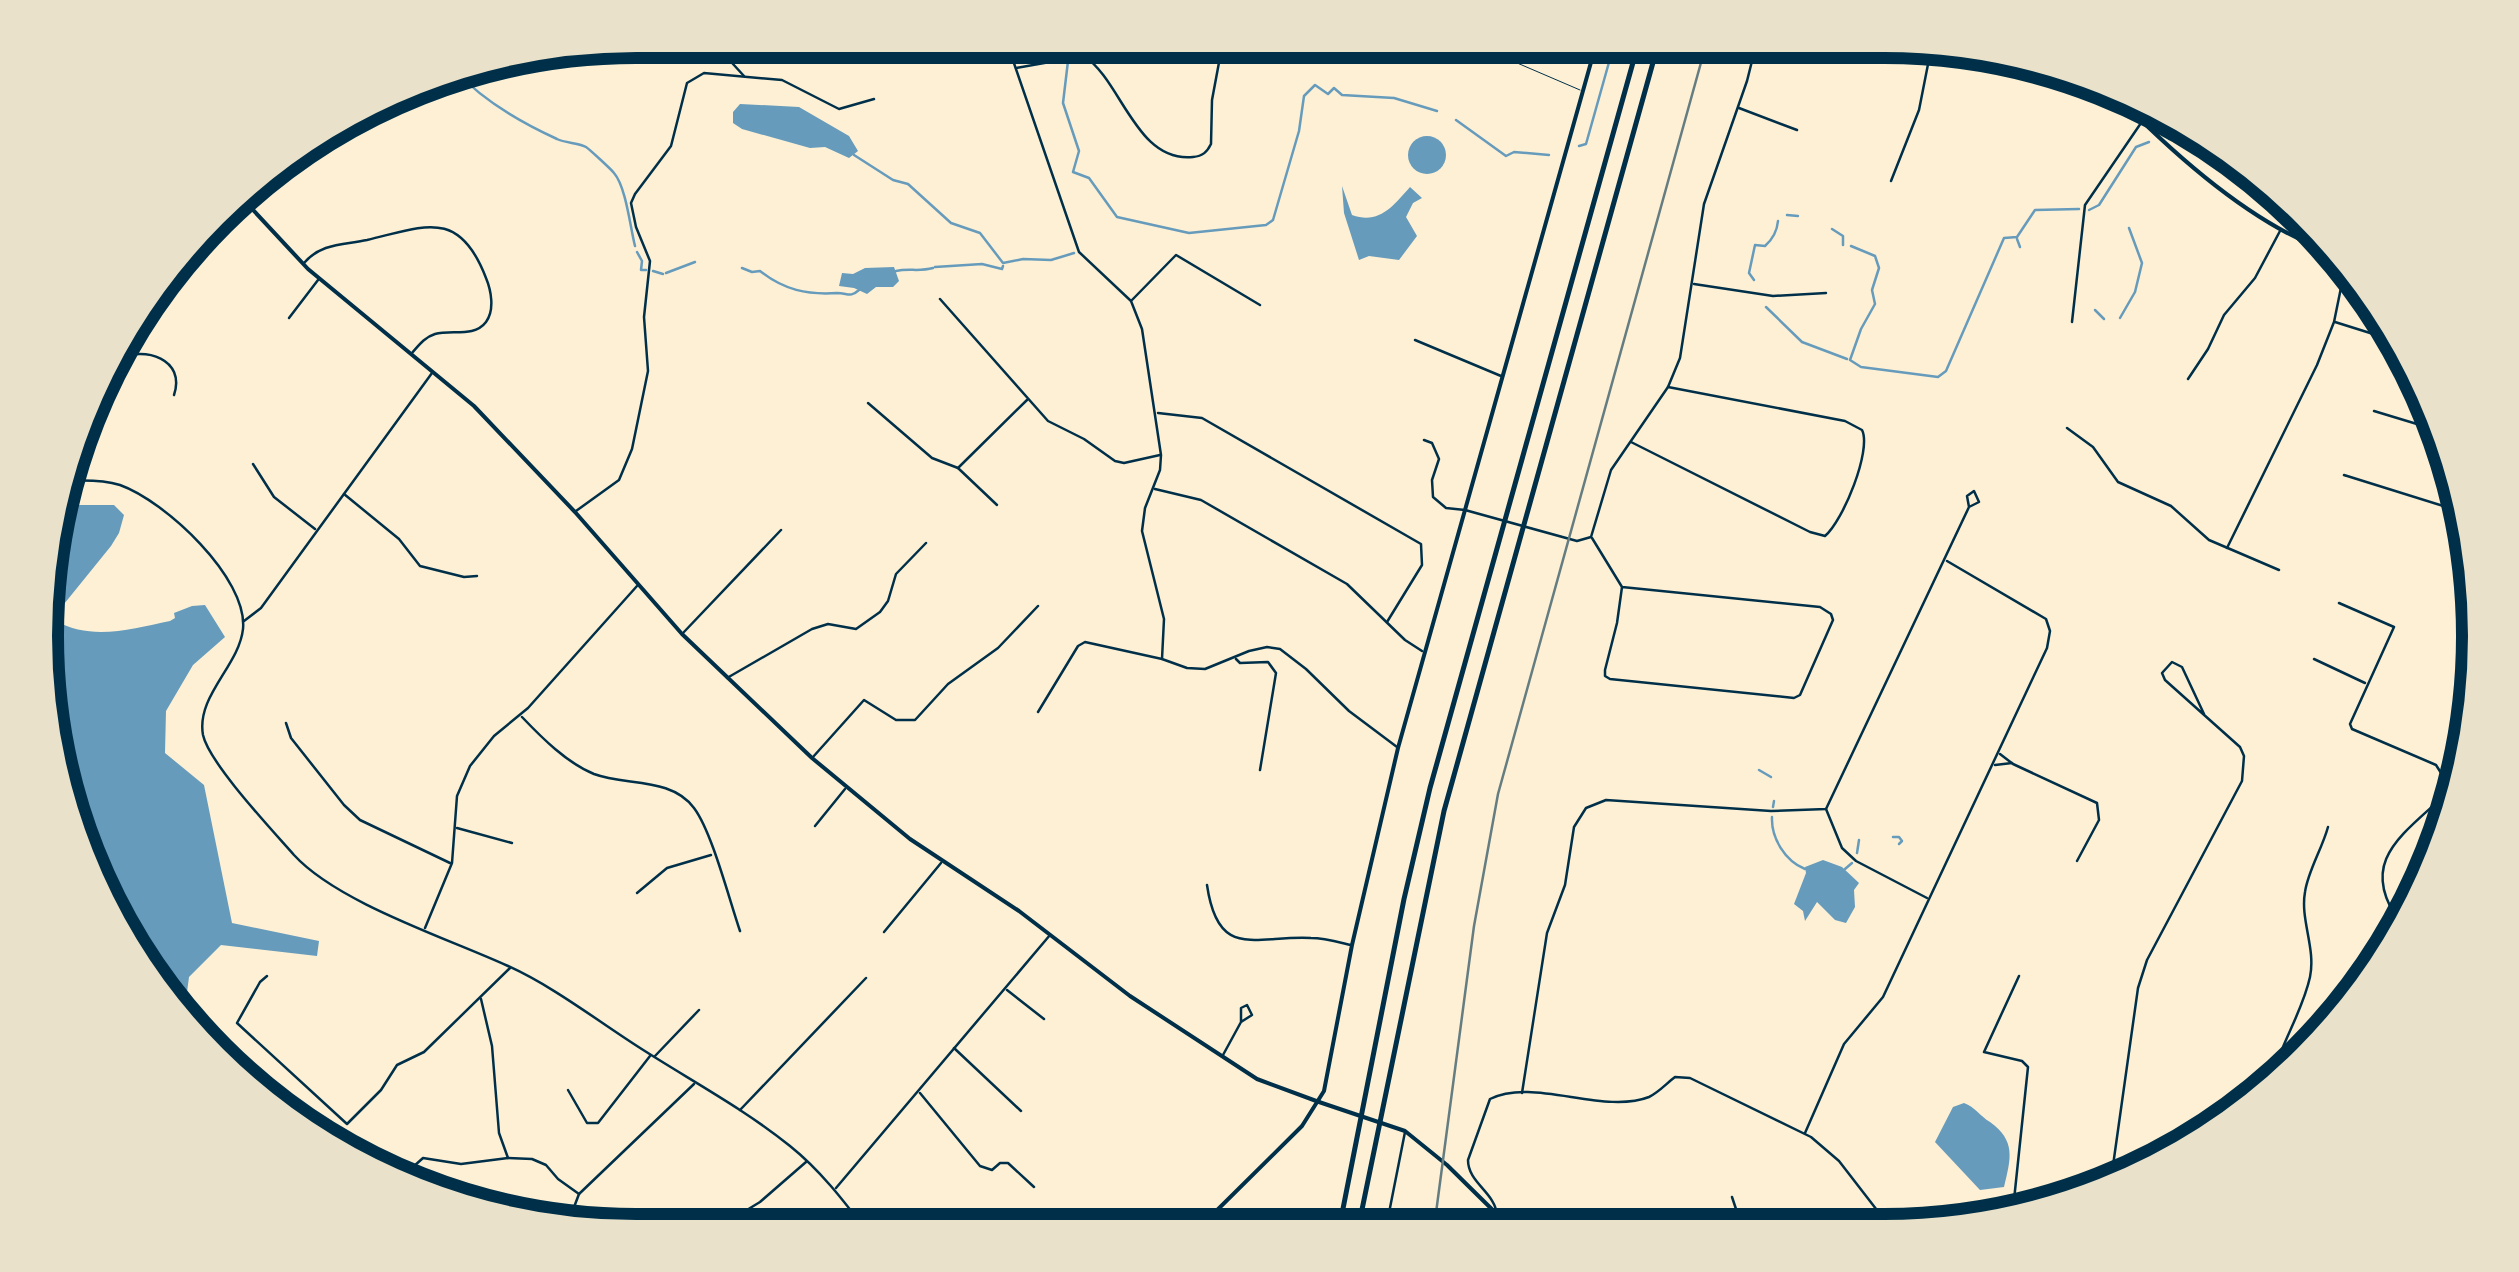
<svg xmlns="http://www.w3.org/2000/svg" width="2519" height="1272" font-family="'PT Sans',sans-serif">
<rect width="100%" height="100%" fill="#fdf0d5"/>
<g fill="#669bbc">
<path d="M740,104L799,107L849,136L858,151L849,158L825,147L810,148L742,129L733,123V112Z"/>
<circle cx="1427" cy="155" r="19"/>
<path d="M1342,186L1352,215C1379,225 1393,206 1410,187L1422,198L1413,203L1406,217L1417,236L1399,260L1369,256L1359,260L1344,213Z"/>
<path d="M894,267L899,281L893,287H876L867,294L854,288L839,286L842,273L853,274L865,268Z"/>
<path d="M72,505H114L124,515L119,533L111,546L60,609L54,617L56,621C91,641 132,629 170,621L175,618L174,613L192,606L205,605L225,637L193,665L166,711L165,753L204,785L232,923L319,941L317,956L221,945L189,977L184,1015L102,900L45,714L52,519L57,507Z"/>
<path d="M1823,860L1842,867L1859,883L1854,890L1855,907L1846,923L1835,920L1817,902L1805,921L1803,911L1794,904L1806,873L1805,867Z"/>
<path d="M1964,1103C1975,1107 1980,1116 1990,1122C2016,1141 2011,1158 2004,1187L1980,1190L1935,1142L1953,1107Z"/>
</g>
<g fill="none" stroke-linecap="round" stroke-linejoin="round">
<g stroke="#669bbc" stroke-width="2.5">
<path d="M1070,40L1073,50"/>
<path d="M1068,61L1063,103L1079,151L1073,172L1089,178L1117,217L1189,233L1266,225L1273,220L1299,131L1304,96L1315,85L1328,94L1334,88L1342,95L1394,98L1437,111"/>
<path d="M455,70C481,99 522,123 557,139C565,143 580,143 586,147C589,149 611,169 614,173C626,187 630,226 635,246"/>
<path d="M1456,120L1506,156L1514,152L1549,155"/>
<path d="M2169,139L2186,132"/>
<path d="M1579,146L1586,144L1615,41"/>
<path d="M854,155L893,180L908,184L951,223L980,233L1003,263L1023,259L1051,260L1074,253"/>
<path d="M2089,210L2099,205L2136,147L2149,142"/>
<path d="M1787,215L1798,216"/>
<path d="M1832,229L1843,236V245"/>
<path d="M2017,239L2020,247"/>
<path d="M1851,246L1875,256L1879,268L1872,290L1875,304L1861,329L1850,360L1861,367L1938,377L1946,371L2004,238L2017,237L2035,210L2079,209"/>
<path d="M637,252L642,261L641,270H646"/>
<path d="M935,267L982,264L1002,269L1003,266"/>
<path d="M742,268L752,272L760,271C784,290 807,295 837,293C848,293 850,298 859,290"/>
<path d="M653,271L663,274"/>
<path d="M896,271C909,268 919,272 933,268"/>
<path d="M666,273L695,262"/>
<path d="M1754,280L1749,273L1755,245L1765,246C1773,239 1777,232 1778,221"/>
<path d="M1766,307L1802,342L1847,359"/>
<path d="M2095,310L2104,319"/>
<path d="M2120,318L2135,292L2142,263L2129,228"/>
<path d="M1759,770L1771,777"/>
<path d="M1773,807L1774,801"/>
<path d="M1772,817C1771,838 1785,861 1805,869"/>
<path d="M1893,837H1899L1902,841L1899,844"/>
<path d="M1857,853L1859,840"/>
<path d="M1845,869L1852,863"/>
</g>
<path stroke="#003049" stroke-width="1" d="M1466,41L1580,90"/>
<g stroke="#003049" stroke-width="2.5">
<path d="M711,40L744,76"/>
<path d="M1006,40L1079,252L1131,301L1142,329L1161,455L1160,470L1145,508L1142,531L1164,619L1162,659"/>
<path d="M1016,68L1084,56C1122,81 1136,163 1193,157C1203,156 1207,152 1211,144L1212,100L1223,41"/>
<path d="M1739,108L1797,130"/>
<path d="M1891,181L1919,110L1932,44"/>
<path d="M245,199L293,153"/>
<path d="M193,249L234,220L246,207"/>
<path d="M304,263C321,243 343,245 367,240C423,227 459,207 486,278C491,290 495,310 486,322C474,338 451,329 435,334C425,337 419,345 412,353"/>
<path d="M1694,284L1773,296L1826,293"/>
<path d="M940,299L1048,421L1084,439L1115,461L1124,463L1160,455"/>
<path d="M1132,300L1176,255L1260,305"/>
<path d="M289,318L318,280"/>
<path d="M2072,322L2085,205L2141,123"/>
<path d="M2335,322L2386,338"/>
<path d="M1415,340L1501,376"/>
<path d="M118,359C145,346 186,359 174,395"/>
<path d="M2188,379L2208,349L2224,315L2255,278L2280,231"/>
<path d="M868,403L932,458L958,468L997,505"/>
<path d="M2374,411L2440,431"/>
<path d="M1158,413L1202,418L1421,544L1422,565L1387,622"/>
<path d="M2067,428L2093,447L2118,482L2171,506L2209,540L2279,570"/>
<path d="M1424,440L1432,443L1439,459L1432,480L1433,497L1446,508L1465,510L1577,541L1591,537L1611,470L1668,387L1680,358L1704,204L1747,81L1757,41"/>
<path d="M1631,442L1810,532L1825,536C1843,521 1872,450 1862,430L1845,421L1668,387"/>
<path d="M253,464L274,497L315,529"/>
<path d="M958,468L1027,400"/>
<path d="M2344,475L2456,510"/>
<path d="M67,481C85,480 103,480 120,485C165,501 248,578 243,629C239,666 196,696 203,735C209,763 273,831 294,855C338,903 447,938 508,966C554,987 595,1019 637,1046C688,1079 743,1108 790,1146C820,1170 843,1200 866,1230"/>
<path d="M1155,489L1201,500L1347,584L1405,640L1422,651"/>
<path d="M344,494L399,539L420,566L464,577L477,576"/>
<path d="M576,511L619,480L632,449L648,371L644,317L650,261L636,227L631,203L635,194L671,146L687,83L704,73L782,80L839,109L874,99"/>
<path d="M1592,538L1622,587L1617,623L1605,670V676L1610,679L1794,698L1800,695L1833,620L1831,614L1820,607L1622,587"/>
<path d="M2227,548L2317,365L2334,322L2345,268"/>
<path d="M2339,603L2394,627L2350,724L2352,729L2436,765L2448,784"/>
<path d="M244,621L261,608L432,373"/>
<path d="M683,633L781,530"/>
<path d="M1236,659L1240,663L1268,662L1276,673L1260,770"/>
<path d="M2314,659L2365,683"/>
<path d="M727,678L812,629L828,624L856,629L880,612L888,601L896,574L926,543"/>
<path d="M1038,712L1078,646L1085,642L1162,659L1187,668L1205,669L1249,651L1267,647L1280,649L1306,669L1349,711L1397,747"/>
<path d="M522,717C542,738 567,763 594,774C626,786 671,777 694,808C712,832 729,899 740,931"/>
<path d="M286,723L291,738L344,805L360,820L450,863"/>
<path d="M2000,754L2013,764L2097,803L2099,820L2077,861"/>
<path d="M813,757L864,700L896,720H915L948,684L998,648L1038,606"/>
<path d="M1995,765L2012,763"/>
<path d="M1826,809L1842,848L1856,861L1927,898"/>
<path d="M815,826L845,789"/>
<path d="M457,828L512,843"/>
<path d="M1207,885C1218,961 1255,935 1311,938C1324,938 1338,942 1351,945"/>
<path d="M637,893L667,868L711,855"/>
<path d="M2401,924C2356,863 2401,836 2445,795"/>
<path d="M425,928L452,863L457,796L470,766L494,736L528,708L637,586"/>
<path d="M884,932L941,863"/>
<path d="M267,976L260,982L237,1023L347,1124L381,1090L397,1065L424,1052L510,968"/>
<path d="M1007,990L1044,1019"/>
<path d="M481,999L492,1046L499,1133L508,1158"/>
<path d="M954,1048L1021,1111"/>
<path d="M1223,1055L1241,1022V1008L1247,1005L1252,1015L1241,1022"/>
<path d="M655,1056L699,1010"/>
<path d="M2271,1085C2278,1047 2302,1014 2310,977C2316,948 2300,920 2305,892C2308,871 2322,849 2328,827"/>
<path d="M568,1090L587,1123H598L650,1056"/>
<path d="M920,1093L980,1166L992,1170L1000,1163H1008L1034,1187"/>
<path d="M1522,1093L1547,933L1565,885L1574,827L1586,808L1606,800L1771,811L1826,809L1969,507L1967,496L1974,491L1979,502L1969,507"/>
<path d="M740,1110L866,978"/>
<path d="M1805,1133L1844,1044L1883,997L2047,648L2050,631L2046,619L1947,561"/>
<path d="M409,1180L413,1167L423,1158L461,1164L508,1158L532,1159L546,1165L558,1179L579,1194"/>
<path d="M2110,1187L2138,988L2147,960L2242,781L2244,756L2240,747L2165,680L2162,673L2172,662L2182,667L2204,714"/>
<path d="M836,1188L1050,935"/>
<path d="M1732,1197L1742,1227"/>
<path d="M2014,1200L2028,1067L2022,1061L1984,1052L2019,976"/>
<path d="M1497,1215C1495,1192 1468,1183 1468,1160L1490,1099C1533,1077 1603,1115 1649,1097C1658,1093 1667,1083 1675,1077L1690,1078L1811,1137L1839,1161L1890,1227"/>
<path d="M568,1223L579,1194L694,1084"/>
<path d="M1386,1228L1405,1132"/>
<path d="M1563,1228L1573,1213"/>
<path d="M1639,1228L1648,1213"/>
<path d="M714,1230L760,1202L806,1162"/>
</g>
<g stroke="#003049" stroke-width="4">
<path d="M1920,41L1965,53"/>
<path d="M2113,92C2172,153 2255,229 2337,254"/>
<path d="M1319,1102L1405,1131L1447,1165L1511,1228"/>
<path d="M1958,1227C1994,1194 2051,1197 2097,1190"/>
</g>
<g stroke="#003049" stroke-width="4">
<path d="M241,197L308,269L474,406L575,512L682,634L812,758L910,839L1019,911L1130,996L1257,1079L1319,1102"/>
<path d="M1198,1229L1302,1126L1324,1091L1352,945L1398,748L1597,41"/>
</g>
<g stroke="#003049" stroke-width="5">
<path d="M1339,1229L1404,899L1430,788L1639,41"/>
<path d="M1358,1229L1444,811L1659,41"/>
</g>
<path stroke="#657d81" stroke-width="2.5" d="M1434,1228L1474,926L1498,794L1707,41"/>
</g>
<path d="M0 0H2519V1272H0ZM636 58H1884A578 578 0 0 1 2462 636V636A578 578 0 0 1 1884 1214H636A578 578 0 0 1 58 636V636A578 578 0 0 1 636 58Z" fill="#e9e1ca" fill-rule="evenodd"/>
<path fill="none" stroke="#003049" stroke-width="12" d="M636 58H1884A578 578 0 0 1 2462 636V636A578 578 0 0 1 1884 1214H636A578 578 0 0 1 58 636V636A578 578 0 0 1 636 58Z"/>
</svg>
